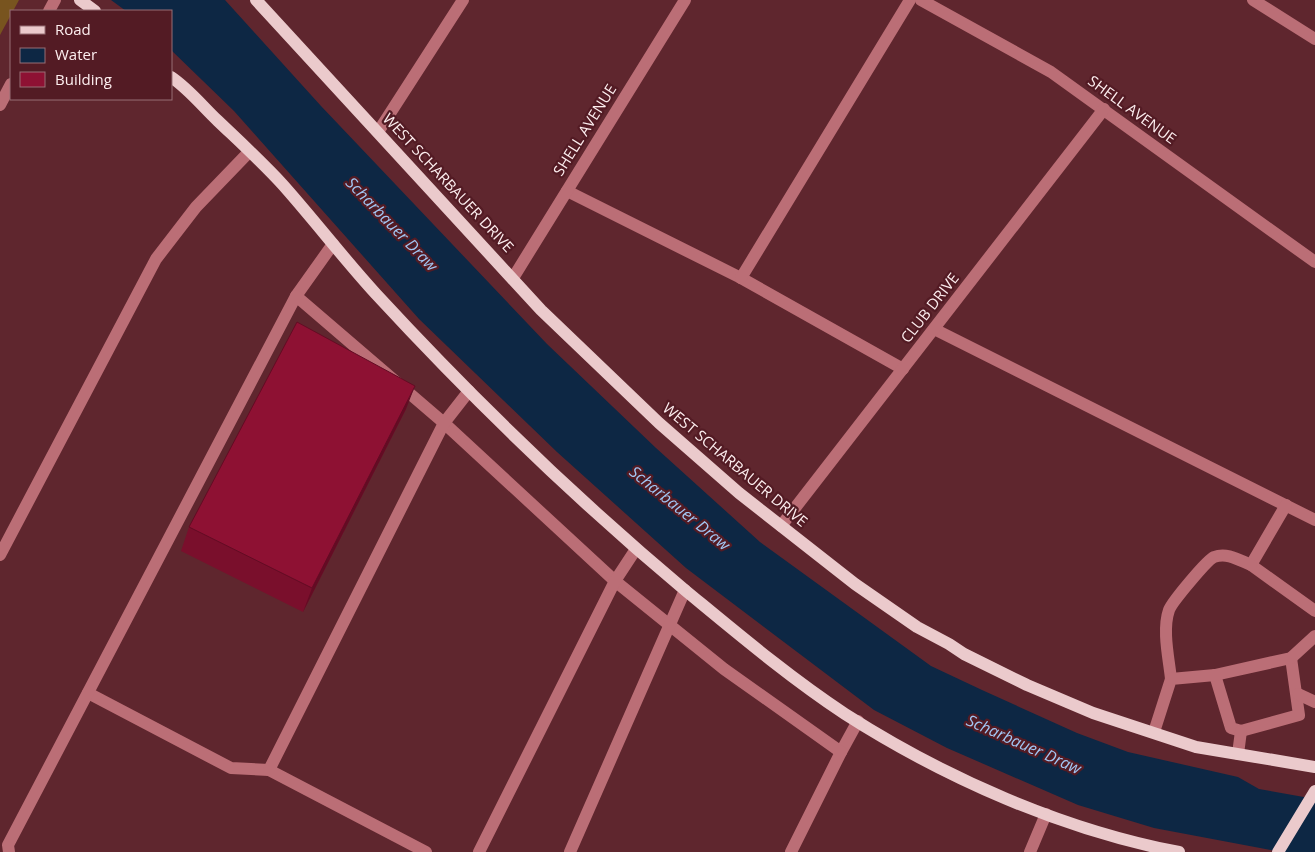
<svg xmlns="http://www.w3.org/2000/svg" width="1315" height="852" font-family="'Open Sans',sans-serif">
<rect width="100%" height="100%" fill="#5f262e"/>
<path fill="#78541f" d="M0,0H19L0,35Z"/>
<path fill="#0d2744" d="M111,0H225L321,106L547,344L656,448L760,542L931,666L982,690L1077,733L1128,752L1238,777L1259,789L1315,799V852H1281L1154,828L1078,805L947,748L874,710L686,568L557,452L419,319L234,111L171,50V11H126Z"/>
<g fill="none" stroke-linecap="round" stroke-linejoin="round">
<g stroke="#bb6e76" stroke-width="12">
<path d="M921,0L1051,72L1315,262"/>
<path d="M1253,0L1315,39"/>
<path d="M49,11L55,0"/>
<path d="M0,105L11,84"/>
<path d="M378,132L463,0"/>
<path d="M567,191L741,278L903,369"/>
<path d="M513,278L685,0"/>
<path d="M741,278L910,0"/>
<path d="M296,296L333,244"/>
<path d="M934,329L1315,520"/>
<path d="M1286,505L1251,565L1315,611"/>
<path d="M781,526L1104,109"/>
<path d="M0,555L156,259L196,207L249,152"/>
<path d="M1215,675L1231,728L1241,731L1299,715L1291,658"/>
<path d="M1171,679C1169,659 1162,630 1169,610C1172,602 1207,560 1214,557C1227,552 1239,560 1251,565"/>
<path d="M88,693L231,768L269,770"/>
<path d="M1298,694L1315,702"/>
<path d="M1154,732L1171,679L1215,675L1291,658L1315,636"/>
<path d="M841,752L858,721"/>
<path d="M1238,754L1241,731"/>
<path d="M9,852L8,845L296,296L444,423L615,581L724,669L841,752L791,852"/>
<path d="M426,852L269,770L444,423L469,391"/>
<path d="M479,852L615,581L636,549"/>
<path d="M570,852L685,590"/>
<path d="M1030,852L1046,814"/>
</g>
<g stroke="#ebcacc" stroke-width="12">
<path d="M80,0L95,11"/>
<path d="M256,0L541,310L659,423L739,493L855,584L917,627L949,644L964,654L1027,685L1093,713L1196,747L1315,767"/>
<path d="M171,77C189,89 203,107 218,121C240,142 263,163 283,185C315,221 344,259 376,294C473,399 576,499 686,591C737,633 789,677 845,714C945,778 1063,830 1179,852"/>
<path d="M1278,852L1315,791"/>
</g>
</g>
<path fill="#7a0f2c" d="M406,409L303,612L181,551L189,527Z"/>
<path fill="#630c24" d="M415,386L406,409L303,612L312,588Z"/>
<path fill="#8e1133" stroke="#630c24" d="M297,322L415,386L312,588L189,527Z"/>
<g text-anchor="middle" stroke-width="4.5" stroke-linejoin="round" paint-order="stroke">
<g font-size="15" fill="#fdeeef" stroke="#531b24">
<text transform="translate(1132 110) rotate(36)" y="5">SHELL AVENUE</text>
<text transform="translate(585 130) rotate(-58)" y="5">SHELL AVENUE</text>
<text transform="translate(448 183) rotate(47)" y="5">WEST SCHARBAUER DRIVE</text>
<text transform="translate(930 308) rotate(-52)" y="5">CLUB DRIVE</text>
<text transform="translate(735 465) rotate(40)" y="5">WEST SCHARBAUER DRIVE</text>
</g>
<g font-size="16" font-style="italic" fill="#a2c7f4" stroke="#531b24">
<text transform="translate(392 224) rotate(46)" y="6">Scharbauer Draw</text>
<text transform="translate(680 508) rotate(39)" y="6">Scharbauer Draw</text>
<text transform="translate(1024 744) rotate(24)" y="6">Scharbauer Draw</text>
</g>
</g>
<rect x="10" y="10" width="162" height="90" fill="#531b24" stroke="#976f75"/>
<rect x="20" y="26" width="25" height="8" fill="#ebcacc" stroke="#976f75"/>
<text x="55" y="35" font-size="15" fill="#fdeeef">Road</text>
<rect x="20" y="48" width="25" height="15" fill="#0d2744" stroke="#976f75"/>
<text x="55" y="60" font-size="15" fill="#fdeeef">Water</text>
<rect x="20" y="72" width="25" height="15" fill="#8e1133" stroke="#976f75"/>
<text x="55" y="85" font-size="15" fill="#fdeeef">Building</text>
</svg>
